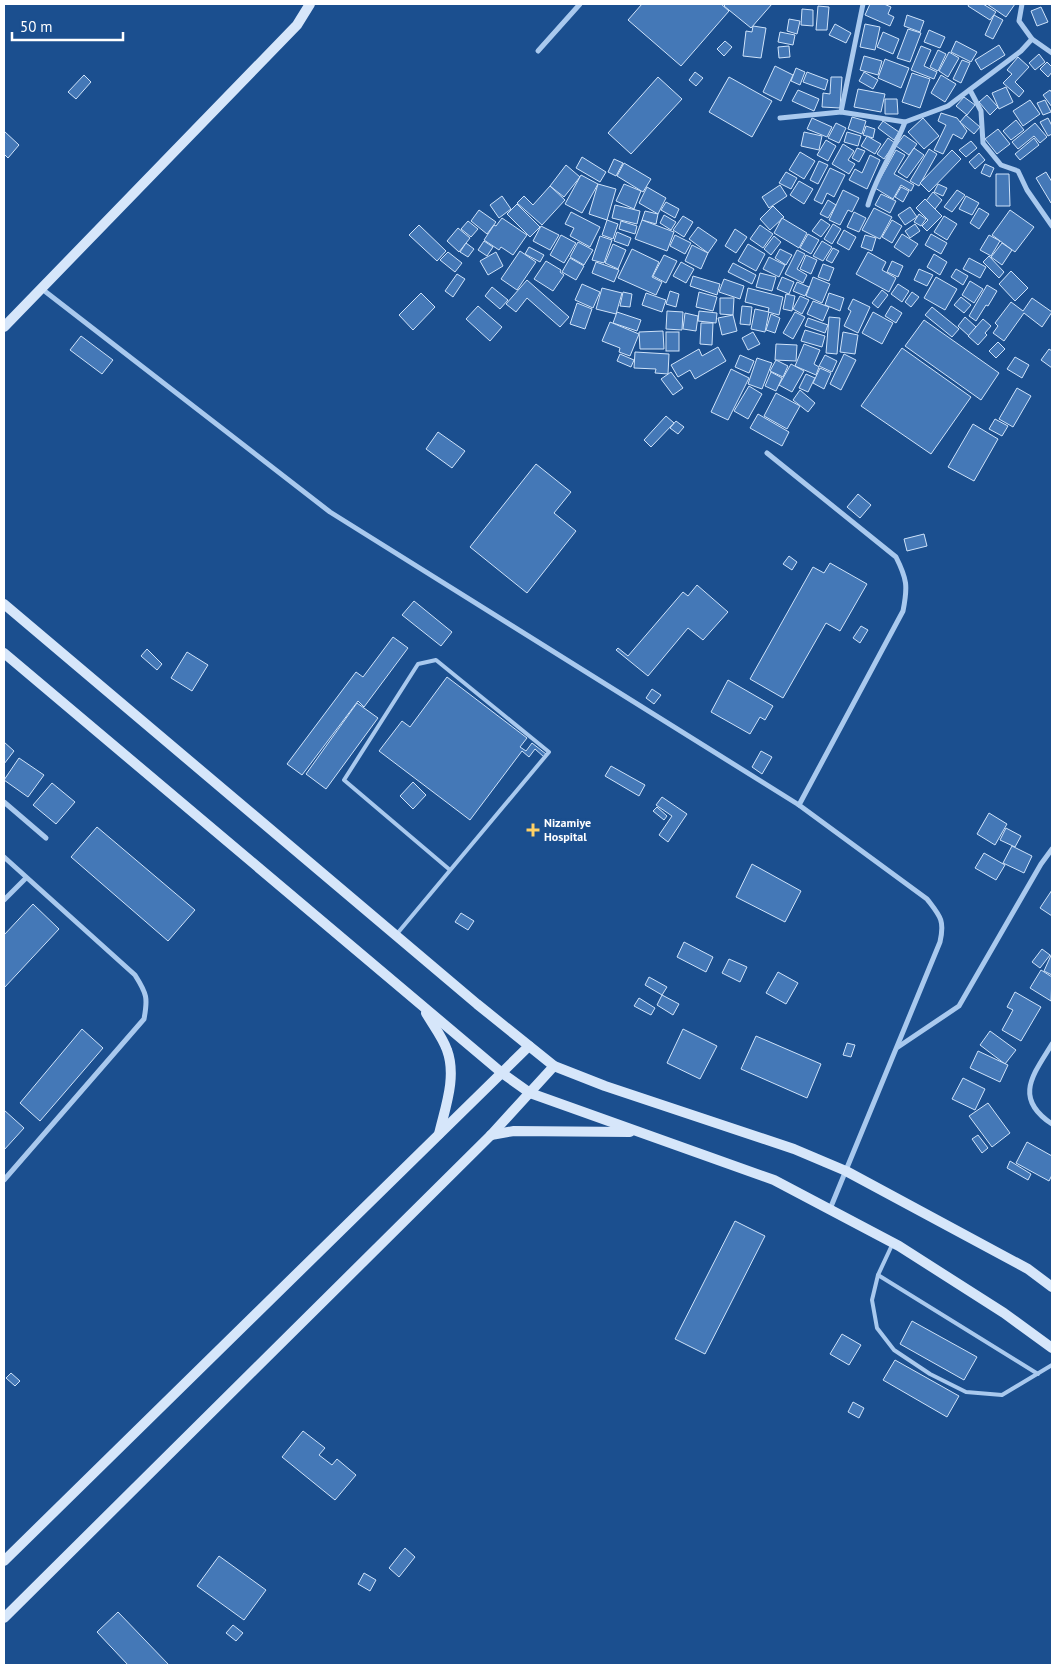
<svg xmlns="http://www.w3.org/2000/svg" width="1056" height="1669" font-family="'PT Sans',sans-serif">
<rect width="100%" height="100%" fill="#1b4f8f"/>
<g fill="#4478b7" stroke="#cfe3fa">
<path d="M642,4H721L729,11L681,66L628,20Z"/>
<path d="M726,4H772L751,28L724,6Z"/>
<path d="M870,4H884L891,7L888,14L894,17L890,26L865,15Z"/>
<path d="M969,4H983L996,12L990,20L968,6Z"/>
<path d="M987,4H1015L1006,17Z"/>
<path d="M818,6L829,7L827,30H816Z"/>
<path d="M1041,7L1048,22L1037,26L1031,11Z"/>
<path d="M802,9L813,10V26L801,25Z"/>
<path d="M907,15L924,21L920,32L904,26Z"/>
<path d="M994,15L1003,20L993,39L985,35Z"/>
<path d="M789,19L800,21L797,34L787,31Z"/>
<path d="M835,24L851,33L846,43L829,35Z"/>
<path d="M865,24L880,27L875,50L860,47Z"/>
<path d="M753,26L766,28L761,58L743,56L746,31L752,32Z"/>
<path d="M908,29L921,33L910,62L897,58Z"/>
<path d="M929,30L945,37L940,48L924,42Z"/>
<path d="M780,32L795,35L793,45L778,42Z"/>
<path d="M883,32L899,39L893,54L877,47Z"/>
<path d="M725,41L732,47L724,56L717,49Z"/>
<path d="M956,41L977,52L971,62L951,52Z"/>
<path d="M999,45L1005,55L981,70L975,60Z"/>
<path d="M789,46L790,57L779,58L778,47Z"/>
<path d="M921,46L931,50L924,66L937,72L934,79L911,70Z"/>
<path d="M938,50L946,54L938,71L930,67Z"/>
<path d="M949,52L959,58L948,77L939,71Z"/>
<path d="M1039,54L1045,62L1035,70L1029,63Z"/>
<path d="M864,56L882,61L878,75L860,70Z"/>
<path d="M1018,57L1029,67L1015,82L1024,91L1019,97L1003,83L1012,74L1007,70Z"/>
<path d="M885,59L909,68L901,88L878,78Z"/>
<path d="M962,60L970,63L961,83L953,79Z"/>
<path d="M1047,62L1052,67V72L1048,77L1040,69Z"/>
<path d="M775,66L793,75L781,101L763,92Z"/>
<path d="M796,68L805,72L800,85L791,81Z"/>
<path d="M695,72L703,78L696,86L689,80Z"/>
<path d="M807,72L828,80L825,90L803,82Z"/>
<path d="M864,72L878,80L873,89L859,81Z"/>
<path d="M912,73L930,79L920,108L902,102Z"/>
<path d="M84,75L91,82L76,99L68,92Z"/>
<path d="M941,75L956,84L945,102L931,93Z"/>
<path d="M658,77L682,99L631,154L608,133Z"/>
<path d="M729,77L772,101L752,137L709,112Z"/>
<path d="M831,77H842L840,108L822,107L823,93L830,94Z"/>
<path d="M1006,87L1013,102L999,109L992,93Z"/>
<path d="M858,89L885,94L881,112L854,107Z"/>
<path d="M798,90L819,99L814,111L792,101Z"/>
<path d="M1050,90L1052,93V107L1043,95Z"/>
<path d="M987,95L998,107L990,115L979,102Z"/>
<path d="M964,97L975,105L967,115L956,106Z"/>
<path d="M885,99H897L898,114H885Z"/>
<path d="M1030,100L1040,114L1023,126L1013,111Z"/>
<path d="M1045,100L1051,112L1043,115L1037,103Z"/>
<path d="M941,113L957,118L967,131L962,139L953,134L943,154L934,150L946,125L938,121Z"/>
<path d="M966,115L980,127L974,134L960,122Z"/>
<path d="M852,117L866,121L862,134L848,129Z"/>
<path d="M812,118L832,127L827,137L807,129Z"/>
<path d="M923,118L939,136L924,149L908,132Z"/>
<path d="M1048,118L1052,126V134L1048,136L1040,122Z"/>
<path d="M1016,120L1024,130L1011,140L1003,131Z"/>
<path d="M883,121L899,132L894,140L878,128Z"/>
<path d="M836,123L846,128L839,143L828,138Z"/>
<path d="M1035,123L1047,137L1040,143L1034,136L1018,149L1012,142Z"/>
<path d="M866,126L875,129L873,138L863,135Z"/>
<path d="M998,129L1010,144L997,154L985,139Z"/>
<path d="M4,131L19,145L8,158L4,154Z"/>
<path d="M804,132L822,136L819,150L801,146Z"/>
<path d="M847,132L861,136L858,146L844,142Z"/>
<path d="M904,135L917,144L909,155L896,146Z"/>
<path d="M867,136L881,144L875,154L861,146Z"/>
<path d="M888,138L895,143L884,159L877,154Z"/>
<path d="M1034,138L1039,145L1020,160L1015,154Z"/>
<path d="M826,140L836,146L828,161L817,155Z"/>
<path d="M971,141L977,148L966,157L959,150Z"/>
<path d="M843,144L854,151L848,160L855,164L849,174L832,164Z"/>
<path d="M857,148L865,151L859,162L852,158Z"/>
<path d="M914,148L924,155L907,178L898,172Z"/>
<path d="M929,149L937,154L919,186L910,181Z"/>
<path d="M896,150L905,155L894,174L914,185L911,191L901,185L893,199L875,188Z"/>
<path d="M952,150L961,159L929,192L920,183Z"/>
<path d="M800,152L815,161L804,179L789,170Z"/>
<path d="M979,153L985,160L975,169L969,162Z"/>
<path d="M870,155L880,160L867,189L849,180L855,169L862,173Z"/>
<path d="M582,157L606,172L600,182L576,168Z"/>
<path d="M614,159L623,163L616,176L608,172Z"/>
<path d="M819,161L828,165L818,184L810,180Z"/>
<path d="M624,163L651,179L643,192L617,176Z"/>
<path d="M985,164L994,168L990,177L981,173Z"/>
<path d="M566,165L580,177L564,197L550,186Z"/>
<path d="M830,168L845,175L834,197L827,193L822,204L814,200Z"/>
<path d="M786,172L797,178L791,189L779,183Z"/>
<path d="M1046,172L1052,182V202L1051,203L1036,178Z"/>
<path d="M996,174H1009L1010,206H996Z"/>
<path d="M581,175L598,184L582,213L565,204Z"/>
<path d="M799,181L813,189L804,204L790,195Z"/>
<path d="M598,184L616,189L607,220L589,214Z"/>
<path d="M624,184L641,191L634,209L616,201Z"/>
<path d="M938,184L947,188L943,196L934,192Z"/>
<path d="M780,185L787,196L769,208L762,197Z"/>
<path d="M550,186L565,200L542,225L517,203L524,196L533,205Z"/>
<path d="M647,187L666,198L658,214L639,203Z"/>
<path d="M901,187L909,191L903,202L895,197Z"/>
<path d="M843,190L859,198L852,212L848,210L840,225L829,220Z"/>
<path d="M957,190L965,195L952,212L944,207Z"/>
<path d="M933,192L942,200L935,209L926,201Z"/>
<path d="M881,194L896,201L890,213L875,205Z"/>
<path d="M502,196L511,209L499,218L490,205Z"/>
<path d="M966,196L979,203L972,215L959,209Z"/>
<path d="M925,199L942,216L927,231L922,226L928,220L916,208Z"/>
<path d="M828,200L836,205L828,218L820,214Z"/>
<path d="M666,202L679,209L675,218L661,210Z"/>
<path d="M517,204L540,227L530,237L507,214Z"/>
<path d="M615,205L640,211L637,224L612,218Z"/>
<path d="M773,206L784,217L770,230L760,219Z"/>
<path d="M910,207L917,217L905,225L898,215Z"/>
<path d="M874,208L892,217L880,239L862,230Z"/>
<path d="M979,208L989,214L979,229L970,223Z"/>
<path d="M479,210L496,222L487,234L471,221Z"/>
<path d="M1010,210L1034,227L1015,252L992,235Z"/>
<path d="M645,211L658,214L656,224L642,220Z"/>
<path d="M571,212L600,227L590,247L570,236L574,228L565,224Z"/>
<path d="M854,212L866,218L859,232L847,227Z"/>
<path d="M919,214L926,219L921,226L914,222Z"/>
<path d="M664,215L676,222L671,230L660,223Z"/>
<path d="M683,216L693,222L684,237L673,230Z"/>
<path d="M944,216L957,224L947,240L934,232Z"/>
<path d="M502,218L527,235L513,255L501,247L499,250L484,240L494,225L496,226Z"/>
<path d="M782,218L807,233L799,248L774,233Z"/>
<path d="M821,219L830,225L821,237L812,231Z"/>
<path d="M607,220L618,224L613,239L602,235Z"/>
<path d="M642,220L674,232L667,251L635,239Z"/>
<path d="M892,220L902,226L892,243L882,237Z"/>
<path d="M468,221L478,229L471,237L461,229Z"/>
<path d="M621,221L637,226L635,234L619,229Z"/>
<path d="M833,224L841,229L832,244L824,239Z"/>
<path d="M915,224L920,231L910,238L905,231Z"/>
<path d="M419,225L446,251L437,261L409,235Z"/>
<path d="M760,225L773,234L763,248L750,239Z"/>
<path d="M541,226L559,235L550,250L533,241Z"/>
<path d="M698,227L717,240L708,253L689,239Z"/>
<path d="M458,228L470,238L459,252L447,241Z"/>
<path d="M735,229L747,237L736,253L725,246Z"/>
<path d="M844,230L856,237L849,250L837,243Z"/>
<path d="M617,232L631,238L628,246L614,241Z"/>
<path d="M808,234L819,240L811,254L800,248Z"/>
<path d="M902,234L918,244L909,257L894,247Z"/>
<path d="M931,234L947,243L941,254L925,245Z"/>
<path d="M561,235L576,243L564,263L550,255Z"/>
<path d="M675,235L691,243L685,254L670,246Z"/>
<path d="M865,235L876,238L872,251L861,247Z"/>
<path d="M989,235L1000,241L991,256L980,250Z"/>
<path d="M600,236L612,240L604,263L592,260Z"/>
<path d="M774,236L781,242L771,255L764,249Z"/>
<path d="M484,241L493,247L487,256L478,250Z"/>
<path d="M822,241L832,247L823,261L813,256Z"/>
<path d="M578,242L593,250L584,265L570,257Z"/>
<path d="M466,243L474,249L468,257L460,252Z"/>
<path d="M1002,243L1012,250L1002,265L991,257Z"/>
<path d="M613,244L626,250L618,269L605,263Z"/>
<path d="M748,244L765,254L756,271L738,261Z"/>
<path d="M692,245L708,253L701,269L685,261Z"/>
<path d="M529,247L544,255L540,262L525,254Z"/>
<path d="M833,248L839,251L832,263L826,260Z"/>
<path d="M632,249L659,262L652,277L662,282L656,295L618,278Z"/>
<path d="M780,249L792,255L786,265L775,258Z"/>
<path d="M797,250L805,254L797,269L807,275L803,283L785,274Z"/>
<path d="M520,251L536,262L517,290L501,279Z"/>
<path d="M448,252L462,263L455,272L440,260Z"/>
<path d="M496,252L503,266L488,275L480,261Z"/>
<path d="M868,252L886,262L882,270L896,278L889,292L856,274Z"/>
<path d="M934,254L947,262L940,275L927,267Z"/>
<path d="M664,255L677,261L666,283L653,276Z"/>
<path d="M806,255L817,260L811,274L800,269Z"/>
<path d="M989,256L1004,272L999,278L983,262Z"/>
<path d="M769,257L785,265L779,277L763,269Z"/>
<path d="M570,258L584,266L576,280L562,272Z"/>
<path d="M969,258L986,267L980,278L963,269Z"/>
<path d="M546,261L561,270L560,272L564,275L553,291L534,279Z"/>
<path d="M892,261L903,266L898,277L887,272Z"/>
<path d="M596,262L619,270L614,282L592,273Z"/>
<path d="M681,262L694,269L686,283L673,276Z"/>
<path d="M733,263L756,275L752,284L728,272Z"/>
<path d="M823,264L834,268L829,281L818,277Z"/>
<path d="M919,269L933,275L927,286L914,280Z"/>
<path d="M956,269L968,276L963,285L951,277Z"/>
<path d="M1011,271L1028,288L1015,301L999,284Z"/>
<path d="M760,273L776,277L772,291L756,287Z"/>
<path d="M457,274L465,279L453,297L445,291Z"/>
<path d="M693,276L720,284L717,295L690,286Z"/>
<path d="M782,277L794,282L789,294L777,289Z"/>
<path d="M813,277L830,284L822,303L806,296Z"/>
<path d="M936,277L957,289L945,310L924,298Z"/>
<path d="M724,279L744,286L740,299L719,292Z"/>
<path d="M527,280L569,317L560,327L527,298L516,312L506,304Z"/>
<path d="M970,281L983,289L974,303L962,295Z"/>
<path d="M797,282L809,287L805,296L793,291Z"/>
<path d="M582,284L600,292L593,308L575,300Z"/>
<path d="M898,284L909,291L902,302L891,294Z"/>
<path d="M987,285L997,291L988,306L986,305L976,321L969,316Z"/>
<path d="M492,287L508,300L500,309L485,296Z"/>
<path d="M602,288L622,293L616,314L596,309Z"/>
<path d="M748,288L783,297L779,315L768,312L769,308L745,302Z"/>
<path d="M882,290L888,295L878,308L872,303Z"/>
<path d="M670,291L679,294L676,307L666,304Z"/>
<path d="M623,292L632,294L630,307L620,306Z"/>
<path d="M699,292L717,297L713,311L696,307Z"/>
<path d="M912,292L919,297L911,307L905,302Z"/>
<path d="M421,293L435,307L413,330L399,315Z"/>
<path d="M646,293L666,300L662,312L642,305Z"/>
<path d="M829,293L844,298L840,311L825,305Z"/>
<path d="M786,294L795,296L792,311L783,309Z"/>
<path d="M800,296L809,300L802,314L793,309Z"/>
<path d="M961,297L971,305L964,313L954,305Z"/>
<path d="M720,298H734L733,315L720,314Z"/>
<path d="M1032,298L1052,312L1042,327L1024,313L1004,341L993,333L998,326L995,323L1011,302L1023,311Z"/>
<path d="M853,299L870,307L858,333L844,326L851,311L848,309Z"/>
<path d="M813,301L829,307L823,321L807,314Z"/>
<path d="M577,303L592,309L585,329L570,324Z"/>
<path d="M478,306L502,327L490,341L466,319Z"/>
<path d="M742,306L752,307L750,325L740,324Z"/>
<path d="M891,306L902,313L896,323L885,316Z"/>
<path d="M932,307L959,329L952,337L925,315Z"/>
<path d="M755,309L769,312L765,332L751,329Z"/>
<path d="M667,311L683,312L682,330L666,329Z"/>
<path d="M699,311L717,313L716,323L698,321Z"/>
<path d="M617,312L641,320L637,331L613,323Z"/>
<path d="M795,312L805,317L793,339L783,333Z"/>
<path d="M873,312L893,323L882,344L862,333Z"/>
<path d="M685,313L698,316L696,331L683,329Z"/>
<path d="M771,314L780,318L775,333L766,330Z"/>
<path d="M733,315L737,331L722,335L718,318Z"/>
<path d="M829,317L840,318L837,354L826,353Z"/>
<path d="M965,317L976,327L969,336L958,326Z"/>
<path d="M808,318L828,325L825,333L805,326Z"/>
<path d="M983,319L991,326L985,333L987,335L978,345L968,336Z"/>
<path d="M924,320L999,373L981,400L905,346Z"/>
<path d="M610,322L639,334L630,356L619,352L620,348L602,341Z"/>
<path d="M701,323H713L712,345L700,344Z"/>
<path d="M805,330L825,336L822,347L801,341Z"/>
<path d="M663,331L664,349H640L639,332Z"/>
<rect x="666" y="332" width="13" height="19"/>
<path d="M753,332L760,344L748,350L742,338Z"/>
<path d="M843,332L858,335L855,354L840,352Z"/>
<path d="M81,336L113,360L102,374L70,350Z"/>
<path d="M998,342L1005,349L996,358L989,351Z"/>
<path d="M776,344L797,345L796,361L775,360Z"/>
<path d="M804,344L820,350L814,364L819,367L816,375L795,366Z"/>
<path d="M718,347L726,361L695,379L690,370L678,377L671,365L699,349L702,356Z"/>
<path d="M902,348L971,397L931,454L861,406Z"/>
<path d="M1049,349L1052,351V368L1041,360Z"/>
<path d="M635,352L669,354L668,374L655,373L656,369L634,368Z"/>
<path d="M620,354L634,360L631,367L617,361Z"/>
<path d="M844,354L856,360L841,390L830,384Z"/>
<path d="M740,355L754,361L749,373L735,367Z"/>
<path d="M825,355L837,361L832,372L819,366Z"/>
<path d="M1015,357L1029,365L1022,378L1007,369Z"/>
<path d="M757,358L772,363L762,389L748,384Z"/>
<path d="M776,360L788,366L783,377L770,371Z"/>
<path d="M791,364L804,371L792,392L779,385Z"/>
<path d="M820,368L831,373L824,389L813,383Z"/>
<path d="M731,369L749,378L728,420L711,412Z"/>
<path d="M671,372L683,388L673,395L661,379Z"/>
<path d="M771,372L782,378L776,391L765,386Z"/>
<path d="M806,374L815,378L808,392L799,388Z"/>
<path d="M749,386L762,394L748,419L734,411Z"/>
<path d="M1017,388L1031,396L1013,427L999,419Z"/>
<path d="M800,390L815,403L808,412L793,400Z"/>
<path d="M776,393L800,406L787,429L764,416Z"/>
<path d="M758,414L789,432L782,446L750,428Z"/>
<path d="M666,416L674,423L651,447L644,440Z"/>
<path d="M995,419L1008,426L1002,436L989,429Z"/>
<path d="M676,421L684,427L678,434L670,428Z"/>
<path d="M973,424L998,439L974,481L948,467Z"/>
<path d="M438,432L465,451L452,468L426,449Z"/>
<path d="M536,464L571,492L554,513L576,531L527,593L470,547Z"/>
<path d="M858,494L871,505L860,518L847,507Z"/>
<path d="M924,534L927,546L907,551L904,539Z"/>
<path d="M789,556L797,562L792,570L783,564Z"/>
<path d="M830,563L867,584L840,631L826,623L783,698L750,679L813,567L824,573Z"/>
<path d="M697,585L728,612L703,640L688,628L648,676L616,650L618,648L628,656L683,592L688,596Z"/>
<path d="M414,601L452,632L441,646L402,615Z"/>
<path d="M861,626L868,630L860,643L853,638Z"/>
<path d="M393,637L408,648L364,707L358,701L302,775L287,764L356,672L363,677Z"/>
<path d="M147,649L162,664L157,670L141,656Z"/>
<path d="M187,652L208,665L192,691L171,678Z"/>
<path d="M447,677L527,738L520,747L526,751L532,743L546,754L544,757L535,749L529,757L522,751L470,820L379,751L402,721L410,727Z"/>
<path d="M728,680L773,706L765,720L760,717L750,734L711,712Z"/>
<path d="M652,689L661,695L654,704L646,698Z"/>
<path d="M357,703L378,718L326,789L306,774Z"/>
<path d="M4,742L14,751L4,764Z"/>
<path d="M761,751L772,757L762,774L752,767Z"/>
<path d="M19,758L44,775L28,797L4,780Z"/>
<path d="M611,766L645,785L639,796L605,776Z"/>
<path d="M413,782L426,795L413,809L400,796Z"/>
<path d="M52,783L75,802L56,824L33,805Z"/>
<path d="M662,797L687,814L668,842L659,835L672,816L656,805Z"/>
<path d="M657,807L667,816L664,820L653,811Z"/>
<path d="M989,813L1007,824L995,845L977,834Z"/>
<path d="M97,827L195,910L168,941L71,857Z"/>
<path d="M1006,828L1021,836L1015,847L1000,840Z"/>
<path d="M1012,846L1032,856L1024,873L1003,863Z"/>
<path d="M984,853L1005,865L996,880L975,868Z"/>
<path d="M752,864L801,891L785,922L736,897Z"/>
<path d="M1052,890V916L1040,908Z"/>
<path d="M33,904L59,929L4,988V935Z"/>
<path d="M461,913L474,921L468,930L455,922Z"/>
<path d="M684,942L713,957L706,972L677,957Z"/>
<path d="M1042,949L1050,955L1040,968L1032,962Z"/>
<path d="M1052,953V975L1044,971Z"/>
<path d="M729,959L747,967L740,982L722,973Z"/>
<path d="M1041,970L1052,977L1051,1001L1030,988Z"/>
<path d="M778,972L798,983L786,1004L766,993Z"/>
<path d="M649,977L667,987L662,995L645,985Z"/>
<path d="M1015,992L1041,1007L1021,1041L1002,1030L1013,1010L1007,1007Z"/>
<path d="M662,995L679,1004L673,1015L657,1005Z"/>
<path d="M639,998L655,1008L651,1015L634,1006Z"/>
<path d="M82,1029L103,1048L40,1121L20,1103Z"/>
<path d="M683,1029L717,1046L700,1079L667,1063Z"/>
<path d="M990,1031L1016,1050L1005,1064L980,1045Z"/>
<path d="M756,1036L821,1064L807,1098L741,1069Z"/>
<path d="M847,1043L855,1045L851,1057L843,1055Z"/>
<path d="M978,1051L1008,1065L1000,1082L970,1068Z"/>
<path d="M963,1078L985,1089L975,1110L952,1099Z"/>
<path d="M988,1103L1010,1133L992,1147L969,1116Z"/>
<path d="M4,1110L24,1128L4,1150Z"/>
<path d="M978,1135L988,1148L982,1153L972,1139Z"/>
<path d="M1027,1142L1052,1156V1175L1049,1181L1016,1163Z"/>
<path d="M1010,1161L1031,1174L1028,1180L1007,1168Z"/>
<path d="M735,1221L765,1236L705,1354L675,1339Z"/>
<path d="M912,1321L977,1357L964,1380L900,1344Z"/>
<path d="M842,1334L861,1345L849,1365L830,1354Z"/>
<path d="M895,1360L959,1396L947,1417L883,1380Z"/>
<path d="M11,1373L20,1381L15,1386L6,1378Z"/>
<path d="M853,1402L864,1408L859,1418L848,1412Z"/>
<path d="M303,1431L325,1448L319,1455L332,1465L337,1459L356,1475L335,1500L282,1457Z"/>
<path d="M405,1548L415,1557L399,1577L389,1568Z"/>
<path d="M219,1556L266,1590L244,1620L197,1586Z"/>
<path d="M364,1573L376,1580L370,1591L358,1584Z"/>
<path d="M118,1612L169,1665H128L97,1632Z"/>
<path d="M233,1625L243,1633L236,1641L226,1633Z"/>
</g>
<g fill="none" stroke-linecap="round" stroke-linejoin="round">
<g stroke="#a9c9ee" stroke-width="4">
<path d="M396,935L549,752L436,660L418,664L344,780L450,870"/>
<path d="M892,1245L878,1275L872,1300L877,1328L894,1350L930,1374L966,1392L1002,1395L1052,1365"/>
<path d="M878,1275L1038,1374"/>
</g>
<g stroke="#a9c9ee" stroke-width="5">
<path d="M863,4L841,112L905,122L948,106L1021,51L1032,39"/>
<path d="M1022,4L1019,21L1032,39L1052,53"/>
<path d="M538,51L580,4"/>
<path d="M970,90L981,111L983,143L1001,165L1018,171L1027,190L1052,226"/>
<path d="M780,118L841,112"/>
<path d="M868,205C877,174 894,151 905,122"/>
<path d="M42,289L330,512L799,805"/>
<path d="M767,453L896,557C907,579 908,586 903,611L799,805L927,899C940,916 945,920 940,942L830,1209"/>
<path d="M4,802L46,838"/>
<path d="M4,857L135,975C147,994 148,998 144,1019L4,1180"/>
<path d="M4,900L26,878"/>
<path d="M1052,1044C1033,1075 1013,1098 1052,1124"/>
<path d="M898,1047L959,1006L1041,864L1052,849"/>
</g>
<g stroke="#d6e6fa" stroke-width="10">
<path d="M4,327L297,25L310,4"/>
<path d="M4,604L477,1004L554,1066L605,1086L794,1149L846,1171L1028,1269L1052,1287"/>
<path d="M4,653L502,1073L530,1093L774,1180L899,1246L1004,1313L1052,1348"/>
<path d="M426,1013C433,1025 443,1038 447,1050C457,1077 445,1108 439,1134"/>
<path d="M491,1135L514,1131L630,1132"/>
<path d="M4,1561L529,1046"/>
<path d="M4,1618L491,1135L554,1066"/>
</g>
</g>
<path fill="#ffd166" stroke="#1b4f8f" stroke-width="2" d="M530.5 822.5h5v5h5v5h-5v5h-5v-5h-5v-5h5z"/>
<g text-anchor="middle" stroke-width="5" stroke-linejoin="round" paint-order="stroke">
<g font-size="12" font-weight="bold" fill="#fff" stroke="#1b4f8f" text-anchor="start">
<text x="544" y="827">Nizamiye<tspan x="544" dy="14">Hospital</tspan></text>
</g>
</g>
<rect width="1056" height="1669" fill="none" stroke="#ffffff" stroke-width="10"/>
<path d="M12 32v8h111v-8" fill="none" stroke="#ffffff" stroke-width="2.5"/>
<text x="20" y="32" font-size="15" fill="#ffffff" stroke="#1b4f8f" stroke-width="4" paint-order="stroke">50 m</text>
</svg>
